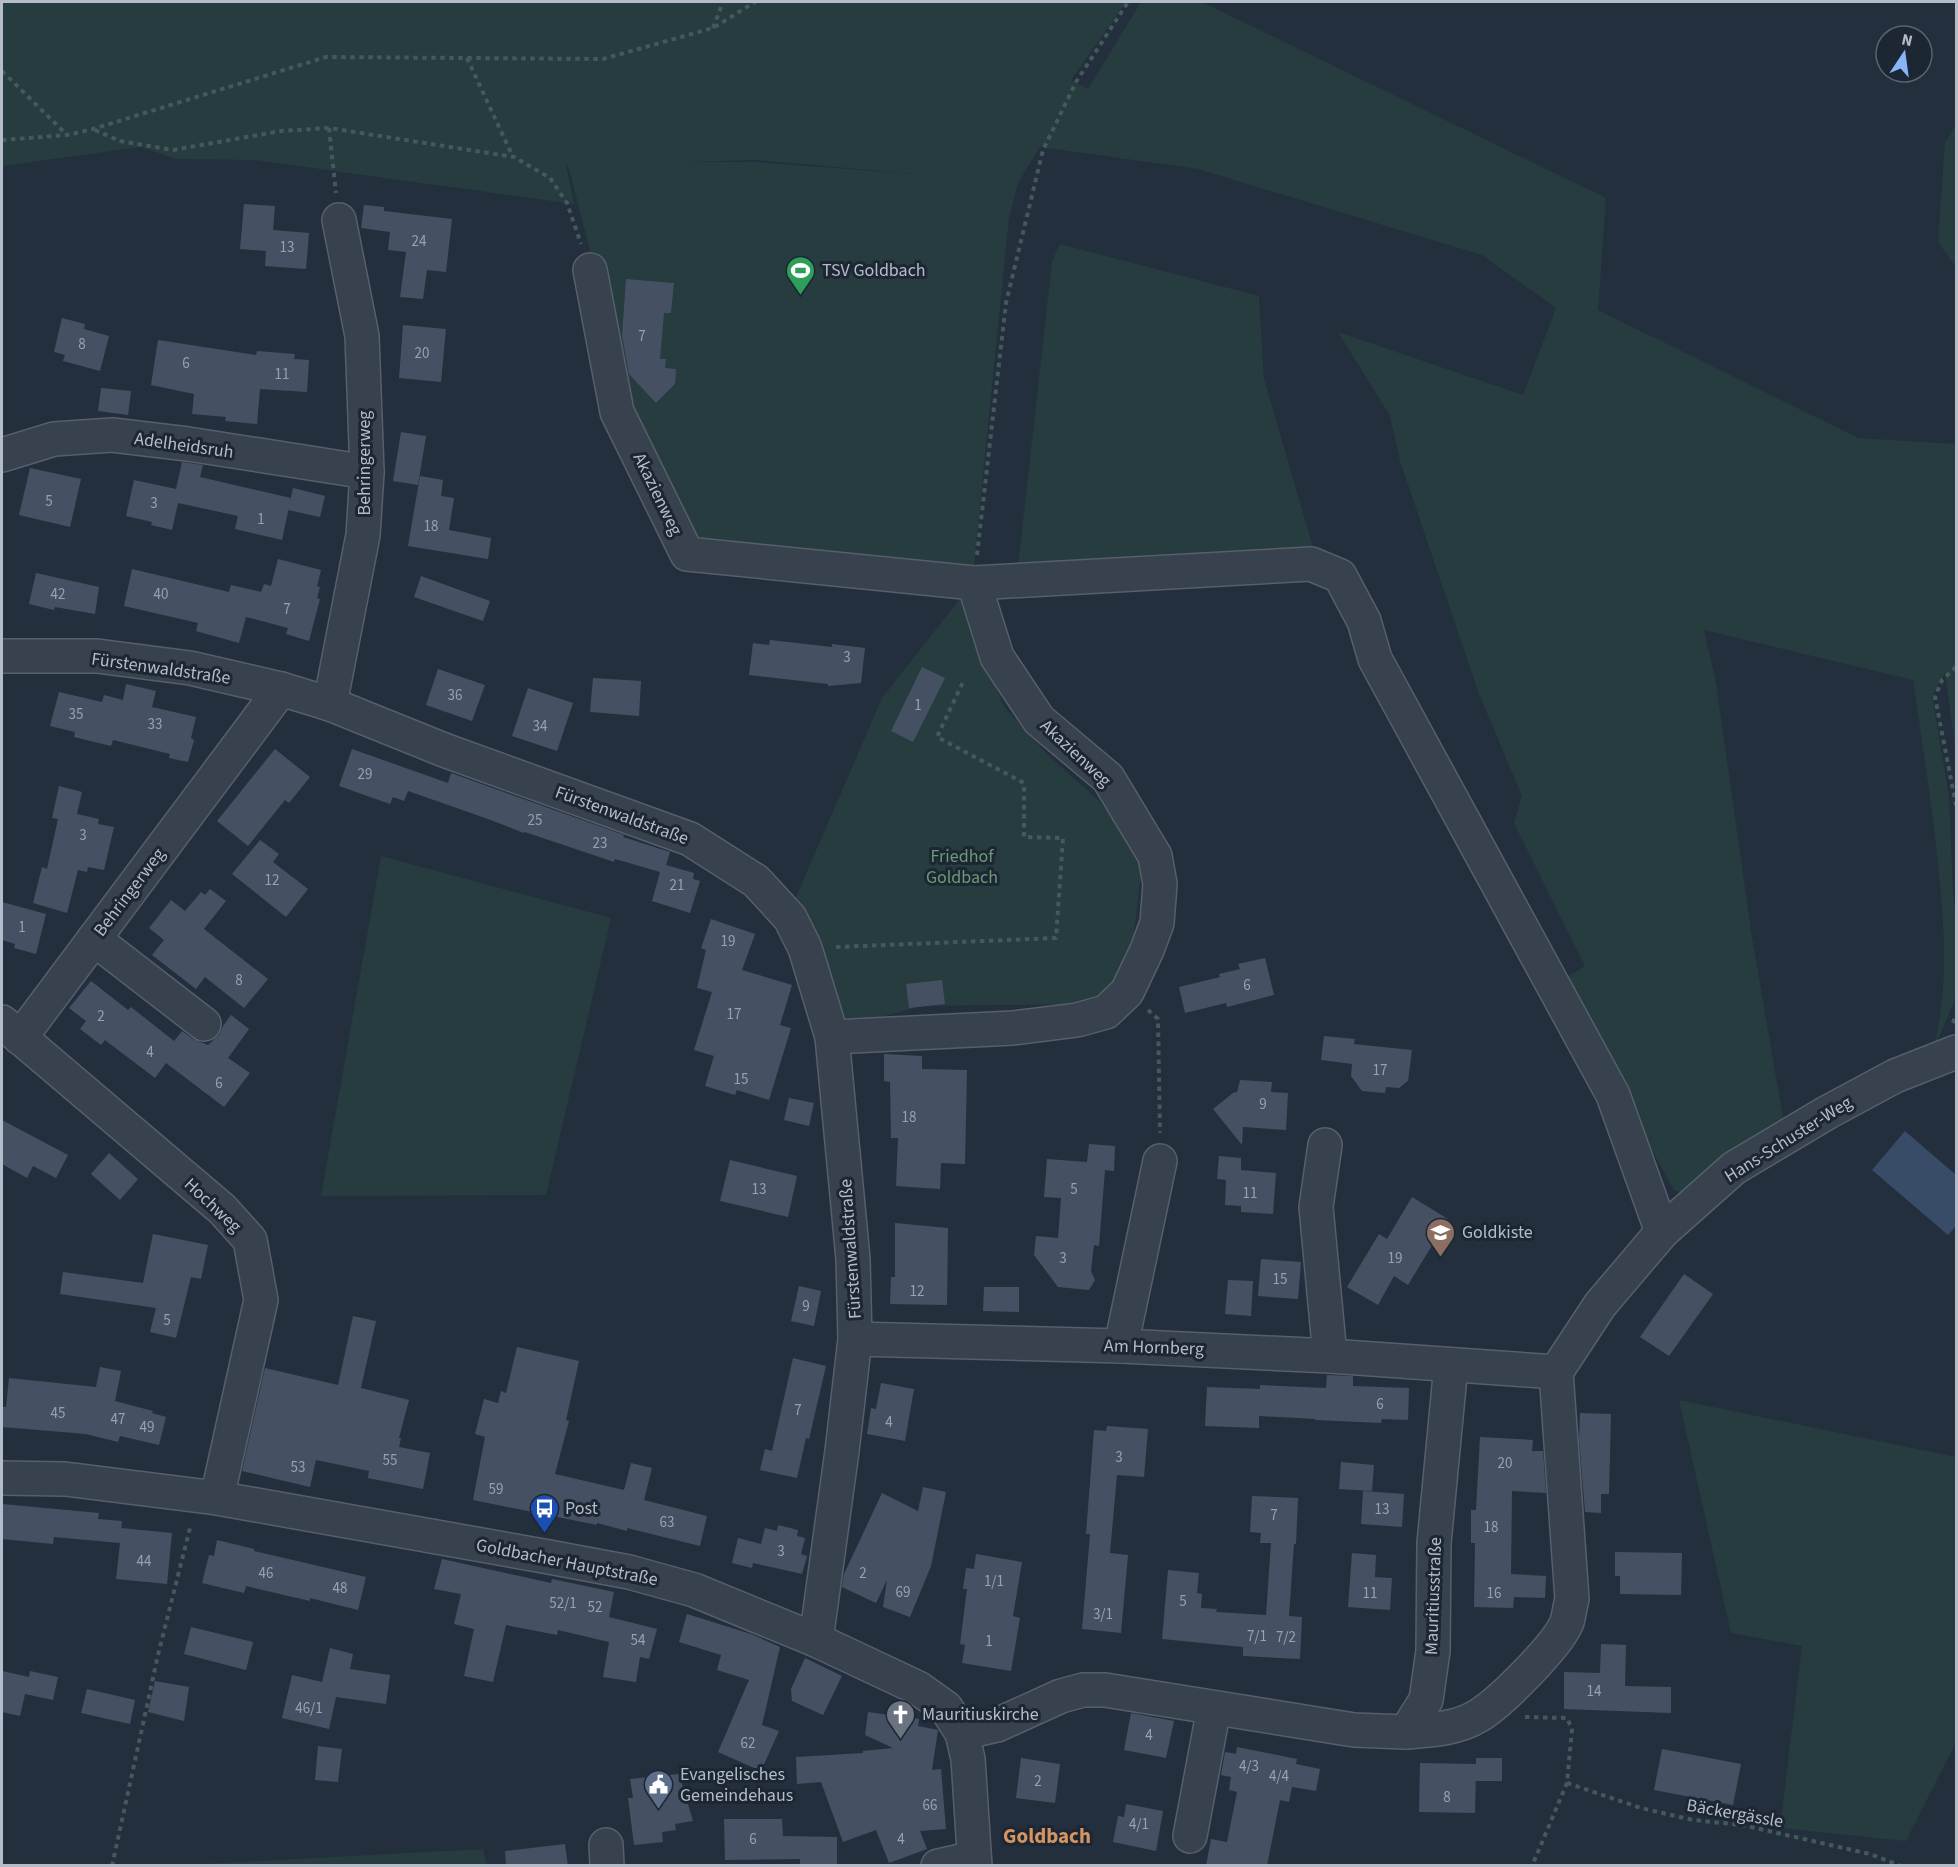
<svg xmlns="http://www.w3.org/2000/svg" width="1958" height="1867" font-family="'Source Sans 3',sans-serif">
<rect width="100%" height="100%" fill="#242f3e"/>
<g fill="#263c3f" fill-rule="evenodd">
<path d="M2,2H1126L1071,80L1088,89L1141,2H1202L1606,198L1598,310L1858,438L1956,444V752L1945,673L1932,695L1949,795L1953,893L1956,921V997L1933,1051C1949,990 1945,928 1938,865C1932,803 1922,742 1913,680L1704,630L1716,683L1751,931L1785,1130L1692,1196L1674,1190L1644,1136L1561,981L1585,966L1514,823L1522,796L1479,694L1400,461L1390,416L1338,332L1523,395L1556,308L1482,255L1198,169L1040,147L1018,183L1009,218L973,575L699,547L662,482L622,375L568,165H566L574,204L255,160L176,159L141,147L2,166ZM757,160L915,174L755,162H684Z"/>
<path d="M1956,125V267L1938,242L1945,142Z"/>
<path d="M1060,244L1259,296L1264,379L1313,547L1017,575L1052,261Z"/>
<path d="M970,586L977,645L1005,708L1049,756L1097,799L1143,855L1130,968L1091,1004L921,1006L873,1019L840,1017L834,1007L823,942L793,904L882,698Z"/>
<path d="M381,856L611,918L546,1195L321,1196Z"/>
<path d="M1679,1400L1956,1457V1742L1906,1841L1780,1828L1802,1646L1731,1633Z"/>
<path d="M483,1849L487,1865H184Z"/>
</g>
<path fill="#394c67" d="M1905,1131L1956,1175V1226L1948,1235L1872,1170Z"/>
<g fill="#455162">
<path d="M244,204L275,206L273,230L309,233L306,269L265,266L266,251L240,249Z"/>
<path d="M364,205L384,207V211L452,219L446,272L427,270L423,299L400,297L406,252L388,250L390,232L361,228Z"/>
<path d="M626,279L674,283L671,313H664L660,359H666L665,368L676,369L675,384L656,403L629,374L622,336Z"/>
<path d="M62,318L85,324L84,329L109,336L100,371L63,361L65,355L54,352Z"/>
<path d="M403,325L446,329L441,382L399,378Z"/>
<path d="M158,340L256,355L257,351L295,354L294,359L309,360L307,392L260,389L257,424L225,421L226,417L192,414L194,394L151,385Z"/>
<path d="M101,388L131,391L128,415L98,411Z"/>
<path d="M401,432L426,436L418,485L393,481Z"/>
<path d="M182,462L203,465L200,477L291,498L282,540L235,529L238,516L178,503L172,530L151,525L152,522L126,516L134,480L176,489Z"/>
<path d="M30,468L81,479L70,527L19,515Z"/>
<path d="M420,476L443,480L441,496L454,498L449,530L491,538L488,559L408,546Z"/>
<path d="M293,488L325,496L320,517L288,510Z"/>
<path d="M278,559L321,570L317,586L320,587L317,598L320,599L309,641L286,634L288,628L246,617L239,643L196,631L198,623L124,606L132,569L229,592L231,585L261,592L264,584L271,586Z"/>
<path d="M36,573L99,587L95,614L55,607L54,610L29,604Z"/>
<path d="M421,576L490,601L483,621L414,597Z"/>
<path d="M770,640L832,647V644L865,648L861,683L828,686V684L749,675L753,643L769,645Z"/>
<path d="M922,667L945,678L913,742L891,731Z"/>
<path d="M438,669L485,685L472,721L426,705Z"/>
<path d="M593,678L641,681L639,716L590,712Z"/>
<path d="M126,684L156,691L152,707L196,717L191,738L194,740L188,762L169,758L170,754L113,740L111,746L74,737L75,732L50,726L59,692L102,702L104,695L123,700Z"/>
<path d="M528,688L573,703L557,751L512,736Z"/>
<path d="M275,749L310,777L289,803L285,800L248,846L217,821Z"/>
<path d="M352,749L448,783L451,773L624,835L623,837L670,852L666,865L694,873L693,879L700,881L690,913L652,901L660,872L615,859L614,862L525,832L524,833L488,819L408,791L404,801L393,797L390,804L339,786Z"/>
<path d="M59,786L82,792L77,814L99,819L98,824L114,827L104,870L88,867L87,872L78,870L67,913L33,903L42,867L47,869L58,819L52,818Z"/>
<path d="M260,840L279,854L273,862L308,889L286,917L232,874Z"/>
<path d="M210,889L226,901L204,929L268,979L244,1008L205,977L196,989L152,955L164,940L149,928L171,900L185,911L201,892L205,895Z"/>
<path d="M2,902L46,914L36,954L14,948L15,944L2,940Z"/>
<path d="M711,919L755,934L742,970L792,985L780,1025L791,1028L769,1100L737,1090L735,1095L705,1086L714,1056L694,1050L712,992L697,988L706,950L701,948Z"/>
<path d="M1265,958L1274,995L1227,1007L1226,1003L1185,1013L1179,987L1220,977L1219,974L1240,969L1238,964Z"/>
<path d="M942,980L945,1004L909,1008L906,984Z"/>
<path d="M91,981L128,1010L131,1007L174,1041L182,1031L193,1039L208,1045L219,1035L223,1026L231,1015L249,1029L228,1058L250,1073L224,1107L166,1063L155,1078L105,1040L101,1045L80,1029L86,1021L69,1008Z"/>
<path d="M1324,1036L1355,1039L1354,1044L1412,1050L1408,1081L1399,1088L1386,1087L1385,1093L1362,1091L1351,1076L1352,1064L1321,1060Z"/>
<path d="M884,1054L922,1056V1069L967,1070L965,1164L941,1163L940,1189L896,1186L898,1138H891L890,1082L884,1081Z"/>
<path d="M1240,1080L1272,1082L1271,1092L1288,1093L1286,1130L1243,1127L1242,1145L1213,1109L1233,1093L1237,1092Z"/>
<path d="M789,1098L814,1103L809,1126L784,1120Z"/>
<path d="M2,1120L68,1155L56,1178L33,1166L27,1178L2,1164Z"/>
<path d="M1089,1144L1115,1146L1114,1171L1105,1170L1099,1246L1094,1245L1091,1271L1095,1280L1089,1290L1058,1287L1034,1255L1036,1236L1058,1238L1061,1198L1044,1197L1047,1159L1087,1162Z"/>
<path d="M109,1153L138,1179L120,1200L91,1174Z"/>
<path d="M1219,1156L1241,1158V1170L1276,1173L1273,1214L1241,1212V1206L1225,1205L1226,1180L1217,1179Z"/>
<path d="M730,1160L797,1176L788,1217L720,1201Z"/>
<path d="M1412,1197L1448,1219L1408,1285L1394,1276L1378,1305L1347,1287L1379,1234L1387,1239Z"/>
<path d="M895,1223L948,1228L947,1305L890,1304L891,1277H895Z"/>
<path d="M153,1234L208,1245L201,1279L191,1277L176,1338L150,1332L156,1308L60,1294L63,1272L143,1283Z"/>
<path d="M1261,1259L1301,1262L1298,1299L1258,1296Z"/>
<path d="M1684,1274L1713,1294L1669,1356L1640,1337Z"/>
<path d="M1228,1280L1253,1281L1251,1316L1225,1314Z"/>
<path d="M799,1286L821,1291L814,1326L791,1321Z"/>
<path d="M984,1287H1019V1312L983,1311Z"/>
<path d="M353,1316L376,1321L361,1388L409,1400L399,1438H401L399,1447L430,1453L423,1489L368,1478L369,1471L316,1460L310,1487L242,1471L265,1368L338,1385Z"/>
<path d="M517,1347L579,1361L566,1420L569,1421L555,1474L624,1490L631,1463L652,1468L644,1500L707,1516L700,1546L627,1528V1531L597,1523V1525L473,1500L485,1437L475,1434L484,1399L498,1403L501,1391L506,1393Z"/>
<path d="M793,1358L826,1366L809,1439L806,1438L797,1478L760,1470L765,1449L772,1451Z"/>
<path d="M100,1367L121,1371L115,1401L153,1411L152,1413L166,1417L159,1445L120,1436L118,1442L86,1434L2,1427V1407H6L9,1378L96,1387Z"/>
<path d="M1327,1375L1353,1376V1386L1409,1388L1408,1420L1382,1419L1381,1423L1315,1420V1419L1259,1416V1428L1205,1426L1207,1387L1260,1389V1385L1326,1388Z"/>
<path d="M881,1383L914,1389L905,1441L867,1434L871,1408L876,1409Z"/>
<path d="M1580,1413L1611,1414L1609,1494H1601V1513L1585,1512L1579,1439Z"/>
<path d="M1107,1426L1148,1429L1144,1477L1117,1475L1110,1553L1128,1555L1121,1633L1082,1629L1090,1534H1086L1094,1430L1106,1431Z"/>
<path d="M1480,1437L1533,1440L1532,1451H1543L1546,1493L1512,1491L1511,1574L1546,1576L1545,1598L1514,1597L1513,1608L1474,1607L1475,1543H1471V1510H1476Z"/>
<path d="M1341,1462L1374,1465L1372,1491L1339,1489Z"/>
<path d="M923,1487L946,1492L931,1566L910,1617L883,1607L887,1580L876,1603L842,1587L844,1574L882,1493L918,1511Z"/>
<path d="M1363,1491L1404,1494L1402,1527L1361,1524Z"/>
<path d="M1252,1496L1298,1498L1296,1544H1294L1289,1616L1302,1617L1300,1659L1243,1656V1647L1162,1639L1168,1570L1199,1573L1197,1593L1202,1594L1201,1608L1217,1609L1216,1612L1266,1615L1271,1543H1260L1261,1533L1250,1532Z"/>
<path d="M2,1504L99,1513L98,1519L122,1521L121,1532V1528L172,1533L167,1584L116,1579L120,1543L54,1537L53,1544L2,1539Z"/>
<path d="M778,1525L798,1530L797,1536L805,1538L801,1554L807,1556L802,1574L753,1563L752,1568L732,1563L738,1538L761,1544L765,1528L777,1531Z"/>
<path d="M217,1540L254,1549V1551L366,1577L358,1610L310,1598V1601L246,1586L244,1593L202,1583L209,1555L214,1556Z"/>
<path d="M1615,1552L1682,1553L1681,1595L1620,1594V1576H1615Z"/>
<path d="M1352,1553L1376,1555L1375,1577L1392,1578L1390,1610L1348,1607Z"/>
<path d="M976,1554L1022,1562L1013,1616L1020,1618L1011,1671L962,1663L965,1645L960,1644L967,1589H963L966,1568L974,1569Z"/>
<path d="M442,1559L551,1583L552,1579L614,1592L609,1617L657,1629L649,1659L640,1657L636,1682L603,1677L609,1642L558,1630L557,1635L506,1625L493,1682L464,1676L474,1629L454,1624L461,1594L434,1589Z"/>
<path d="M687,1614L751,1634L780,1647L762,1725L779,1731L761,1771L718,1752L749,1680L717,1670L721,1655L679,1642Z"/>
<path d="M191,1627L253,1642L246,1670L184,1654Z"/>
<path d="M1601,1644L1626,1645L1625,1686L1671,1687V1713L1564,1709V1672L1600,1673Z"/>
<path d="M330,1648L353,1654L350,1669L390,1675L386,1704L336,1697L329,1729L282,1718L292,1675L322,1682Z"/>
<path d="M805,1658L842,1676L823,1715L792,1701L791,1689Z"/>
<path d="M2,1671L29,1677L30,1671L58,1677L53,1700L25,1694L20,1716L2,1712Z"/>
<path d="M155,1681L189,1687L184,1721L148,1712Z"/>
<path d="M87,1689L135,1700L130,1724L81,1713Z"/>
<path d="M868,1712L919,1719L918,1726L938,1730L932,1770L941,1769L946,1829L920,1831L927,1849L889,1863L876,1830L843,1842L821,1782L797,1784L796,1757L863,1753V1751L893,1748L865,1735Z"/>
<path d="M1131,1713L1174,1721L1166,1758L1124,1750Z"/>
<path d="M318,1746L342,1749L338,1782L315,1780Z"/>
<path d="M1237,1747L1297,1759L1296,1764L1320,1769L1316,1791L1292,1787L1289,1802L1280,1800L1267,1866H1206L1211,1839L1227,1842L1237,1792L1229,1790L1231,1777L1221,1775L1225,1752L1236,1754Z"/>
<path d="M1662,1749L1741,1764L1733,1805L1654,1790Z"/>
<path d="M1021,1758L1060,1764L1055,1803L1016,1798Z"/>
<path d="M1476,1758H1502V1781H1475L1476,1768L1475,1813L1419,1812L1420,1763L1476,1764Z"/>
<path d="M679,1774L693,1821L675,1824L676,1830L662,1832L663,1842L634,1845L628,1798H633L630,1779Z"/>
<path d="M1126,1804L1163,1811L1156,1851L1113,1842L1118,1816L1124,1817Z"/>
<path d="M724,1819H782L783,1836L837,1837V1865H800V1859L725,1860Z"/>
<path d="M565,1844L568,1866H506L505,1851Z"/>
</g>
<g fill="none" stroke-linecap="round" stroke-linejoin="round">
<defs>
<g id="minor">
<path d="M590,270L617,412L687,554L974,583L997,657L1039,720L1108,778L1155,856L1160,884L1157,923L1147,950L1127,992L1106,1012L1077,1020L1013,1028L832,1037"/>
<path d="M2,455L54,439L112,435L188,444L367,472"/>
<path d="M974,583L1311,564L1340,576L1364,621L1375,659L1613,1095L1662,1232"/>
<path d="M2,656H97L190,668L281,689L330,704L444,750L690,839L756,881L790,918L805,948L832,1037L853,1259L855,1339L842,1451L816,1640"/>
<path d="M330,704L363,535L367,472L362,336L339,220"/>
<path d="M94,939L204,1024"/>
<path d="M2,1022L222,1209L250,1240L261,1300L217,1498"/>
<path d="M20,1038L281,689"/>
<path d="M1325,1145L1316,1207L1330,1356"/>
<path d="M855,1339L1121,1346L1330,1356L1556,1372"/>
<path d="M1121,1346L1160,1161"/>
<path d="M1556,1372L1600,1305L1662,1232L1734,1168L1828,1112L1895,1076L1956,1052"/>
<path d="M2,1478L65,1479L217,1498L549,1557L629,1572L694,1590L816,1640L918,1688L946,1708L962,1733L968,1759L975,1866"/>
<path d="M1406,1732C1430,1730 1457,1729 1478,1716C1500,1703 1558,1645 1567,1622C1569,1615 1570,1606 1572,1599L1556,1372"/>
<path d="M962,1733L997,1725L1061,1696L1083,1690H1105L1354,1730L1406,1732L1426,1700L1433,1651L1434,1543L1451,1365"/>
<path d="M1190,1836L1214,1708"/>
<path d="M606,1845L607,1866"/>
<path d="M938,1866L974,1858"/>
</g>
</defs>
<use href="#minor" stroke="#565f6c" stroke-width="36"/>
<g stroke="#44595c" stroke-width="4" stroke-dasharray="4.5 4.5" stroke-linecap="butt">
<path d="M713,28L723,2"/>
<path d="M467,58L513,157"/>
<path d="M2,71L66,134"/>
<path d="M329,128L336,193"/>
<path d="M95,130L120,141L173,150L281,131L329,128L514,157L550,178L567,203L581,244"/>
<path d="M2,140L67,135L93,129L326,57L603,59L713,28L755,2"/>
<path d="M977,555L1006,303L1043,150L1076,82L1128,2"/>
<path d="M1956,667L1942,680L1935,697L1956,805"/>
<path d="M836,947L1056,938L1063,838L1024,837V783L937,737L963,682"/>
<path d="M1148,1010L1158,1019L1160,1133"/>
<path d="M1953,1023L1956,1014"/>
<path d="M1525,1717L1567,1718L1572,1729L1567,1783L1532,1866"/>
<path d="M1567,1783L1641,1808L1693,1820L1742,1825L1870,1854L1901,1866"/>
<path d="M112,1866L158,1655L191,1524"/>
</g>
<use href="#minor" stroke="#38414e" stroke-width="33"/>
</g>
<defs>
<symbol id="stadium-pin" viewBox="-11 -11 22 30"><path d="M0 17L-7.5 6A9.5 9.5 0 1 1 7.5 6Z" fill="#2e9e5b" stroke="#1d2633"/><path d="M0-5a6.5 5 0 1 0 0 10a6.5 5 0 1 0 0-10ZM-3.5-1.8h7v3.6h-7Z" fill="#fff"/></symbol>
<symbol id="school-pin" viewBox="-11 -11 22 30"><path d="M0 17L-7.5 6A9.5 9.5 0 1 1 7.5 6Z" fill="#8d6e63" stroke="#1d2633"/><path d="M0-5L7-2L0 1L-7-2ZM-4 1L0 2.5L4 1V4Q0 6-4 4Z" fill="#fff"/></symbol>
<symbol id="bus-pin" viewBox="-11 -11 22 30"><path d="M0 17L-7.5 6A9.5 9.5 0 1 1 7.5 6Z" fill="#1a4fb4" stroke="#1d2633"/><path d="M-5-6H5V4H4V6H2V4H-2V6H-4V4H-5ZM-3.5-4V0h7V-4ZM-3.5 1.2v1.5H-2V1.2ZM2 1.2v1.5H3.5V1.2Z" fill="#fff"/></symbol>
<symbol id="church-pin" viewBox="-11 -11 22 30"><path d="M0 17L-7.5 6A9.5 9.5 0 1 1 7.5 6Z" fill="#6b7280" stroke="#1d2633"/><path d="M-1.2-6h2.4v3.5h3.3v2.4h-3.3V6h-2.4V-.1h-3.3v-2.4h3.3Z" fill="#fff"/></symbol>
<symbol id="civic-pin" viewBox="-11 -11 22 30"><path d="M0 17L-7.5 6A9.5 9.5 0 1 1 7.5 6Z" fill="#5c6f8a" stroke="#1d2633"/><path d="M-.6-6.5H3V-4.5H.6V-3L4-1V1h2V6H-6V1h2V-1L-.6-3ZM-1.2 2.5V6h2.4V2.5Z" fill="#fff"/></symbol>
</defs>
<g fill-rule="evenodd">
<use href="#stadium-pin" x="784" y="254" width="33" height="45"/>
<use href="#school-pin" x="1424" y="1216" width="33" height="45"/>
<use href="#bus-pin" x="528" y="1492" width="33" height="45"/>
<use href="#church-pin" x="884" y="1698" width="33" height="45"/>
<use href="#civic-pin" x="642" y="1768" width="33" height="45"/>
</g>
<g text-anchor="middle" stroke-width="6" stroke-linejoin="round" paint-order="stroke">
<g font-size="15" fill="#98a1af">
<text x="419" y="246">24</text>
<text x="287" y="252">13</text>
<text x="642" y="341">7</text>
<text x="82" y="349">8</text>
<text x="422" y="358">20</text>
<text x="186" y="368">6</text>
<text x="282" y="379">11</text>
<text x="49" y="506">5</text>
<text x="154" y="508">3</text>
<text x="261" y="524">1</text>
<text x="431" y="531">18</text>
<text x="58" y="599">42</text>
<text x="161" y="599">40</text>
<text x="287" y="614">7</text>
<text x="847" y="662">3</text>
<text x="455" y="700">36</text>
<text x="918" y="710">1</text>
<text x="76" y="719">35</text>
<text x="155" y="729">33</text>
<text x="540" y="731">34</text>
<text x="365" y="779">29</text>
<text x="535" y="825">25</text>
<text x="83" y="840">3</text>
<text x="600" y="848">23</text>
<text x="272" y="885">12</text>
<text x="677" y="890">21</text>
<text x="22" y="932">1</text>
<text x="728" y="946">19</text>
<text x="239" y="985">8</text>
<text x="1247" y="990">6</text>
<text x="734" y="1019">17</text>
<text x="101" y="1021">2</text>
<text x="150" y="1057">4</text>
<text x="1380" y="1075">17</text>
<text x="741" y="1084">15</text>
<text x="219" y="1088">6</text>
<text x="1263" y="1109">9</text>
<text x="909" y="1122">18</text>
<text x="759" y="1194">13</text>
<text x="1074" y="1194">5</text>
<text x="1250" y="1198">11</text>
<text x="1063" y="1263">3</text>
<text x="1395" y="1263">19</text>
<text x="1280" y="1284">15</text>
<text x="917" y="1296">12</text>
<text x="806" y="1311">9</text>
<text x="167" y="1325">5</text>
<text x="1380" y="1409">6</text>
<text x="798" y="1415">7</text>
<text x="58" y="1418">45</text>
<text x="118" y="1424">47</text>
<text x="889" y="1427">4</text>
<text x="147" y="1432">49</text>
<text x="1119" y="1462">3</text>
<text x="390" y="1465">55</text>
<text x="1505" y="1468">20</text>
<text x="298" y="1472">53</text>
<text x="496" y="1494">59</text>
<text x="1382" y="1514">13</text>
<text x="1274" y="1520">7</text>
<text x="667" y="1527">63</text>
<text x="1491" y="1532">18</text>
<text x="781" y="1556">3</text>
<text x="144" y="1566">44</text>
<text x="266" y="1578">46</text>
<text x="863" y="1578">2</text>
<text x="994" y="1586">1/1</text>
<text x="340" y="1593">48</text>
<text x="903" y="1597">69</text>
<text x="1370" y="1598">11</text>
<text x="1494" y="1598">16</text>
<text x="1183" y="1606">5</text>
<text x="563" y="1608">52/1</text>
<text x="595" y="1612">52</text>
<text x="1103" y="1619">3/1</text>
<text x="1257" y="1641">7/1</text>
<text x="1286" y="1642">7/2</text>
<text x="638" y="1645">54</text>
<text x="989" y="1646">1</text>
<text x="1594" y="1696">14</text>
<text x="309" y="1713">46/1</text>
<text x="1149" y="1740">4</text>
<text x="748" y="1748">62</text>
<text x="1249" y="1771">4/3</text>
<text x="1279" y="1781">4/4</text>
<text x="1038" y="1786">2</text>
<text x="1447" y="1802">8</text>
<text x="930" y="1810">66</text>
<text x="1139" y="1829">4/1</text>
<text x="753" y="1844">6</text>
<text x="901" y="1844">4</text>
</g>
<g font-size="18" fill="#b4bcc9" stroke="#1d2633" text-anchor="start">
<text x="822" y="276">TSV Goldbach</text>
<text x="1462" y="1238">Goldkiste</text>
<text x="565" y="1514">Post</text>
<text x="922" y="1720">Mauritiuskirche</text>
<text x="680" y="1780">Evangelisches<tspan x="680" dy="21">Gemeindehaus</tspan></text>
</g>
<g font-size="18" fill="#b4bcc9" stroke="#1d2633">
<text transform="translate(184 445) rotate(8)" y="6">Adelheidsruh</text>
<text transform="translate(364 463) rotate(-90)" y="6">Behringerweg</text>
<text transform="translate(658 494) rotate(64)" y="6">Akazienweg</text>
<text transform="translate(161 668) rotate(8)" y="6">Fürstenwaldstraße</text>
<text transform="translate(1076 753) rotate(43)" y="6">Akazienweg</text>
<text transform="translate(622 815) rotate(20)" y="6">Fürstenwaldstraße</text>
<text transform="translate(129 892) rotate(-53)" y="6">Behringerweg</text>
<text transform="translate(1788 1139) rotate(-32)" y="6">Hans-Schuster-Weg</text>
<text transform="translate(213 1205) rotate(43)" y="6">Hochweg</text>
<text transform="translate(850 1249) rotate(-94)" y="6">Fürstenwaldstraße</text>
<text transform="translate(1154 1347) rotate(2)" y="6">Am Hornberg</text>
<text transform="translate(567 1562) rotate(11)" y="6">Goldbacher Hauptstraße</text>
<text transform="translate(1433 1596) rotate(-88)" y="6">Mauritiusstraße</text>
<text transform="translate(1735 1813) rotate(10)" y="6">Bäckergässle</text>
</g>
<g font-size="18" fill="#6b9a76" stroke="#1d2633">
<text x="962" y="862">Friedhof<tspan x="962" dy="21">Goldbach</tspan></text>
</g>
<g font-size="21" font-weight="bold" fill="#d59563" stroke="#1d2633">
<text x="1047" y="1843">Goldbach</text>
</g>
</g>
<rect width="1958" height="1867" fill="none" stroke="#b4bcc9" stroke-width="6"/>
<g transform="translate(1904 54) rotate(13)"><circle r="28" fill="#1d2633" stroke="#59626f" stroke-width="1.5"/>
<path d="M0-4.5L10 22L0 15L-10 22Z" fill="#8ab4f8"/>
<text y="-9" font-size="16" font-weight="bold" text-anchor="middle" fill="#b4bcc9">N</text>
</g>
</svg>
